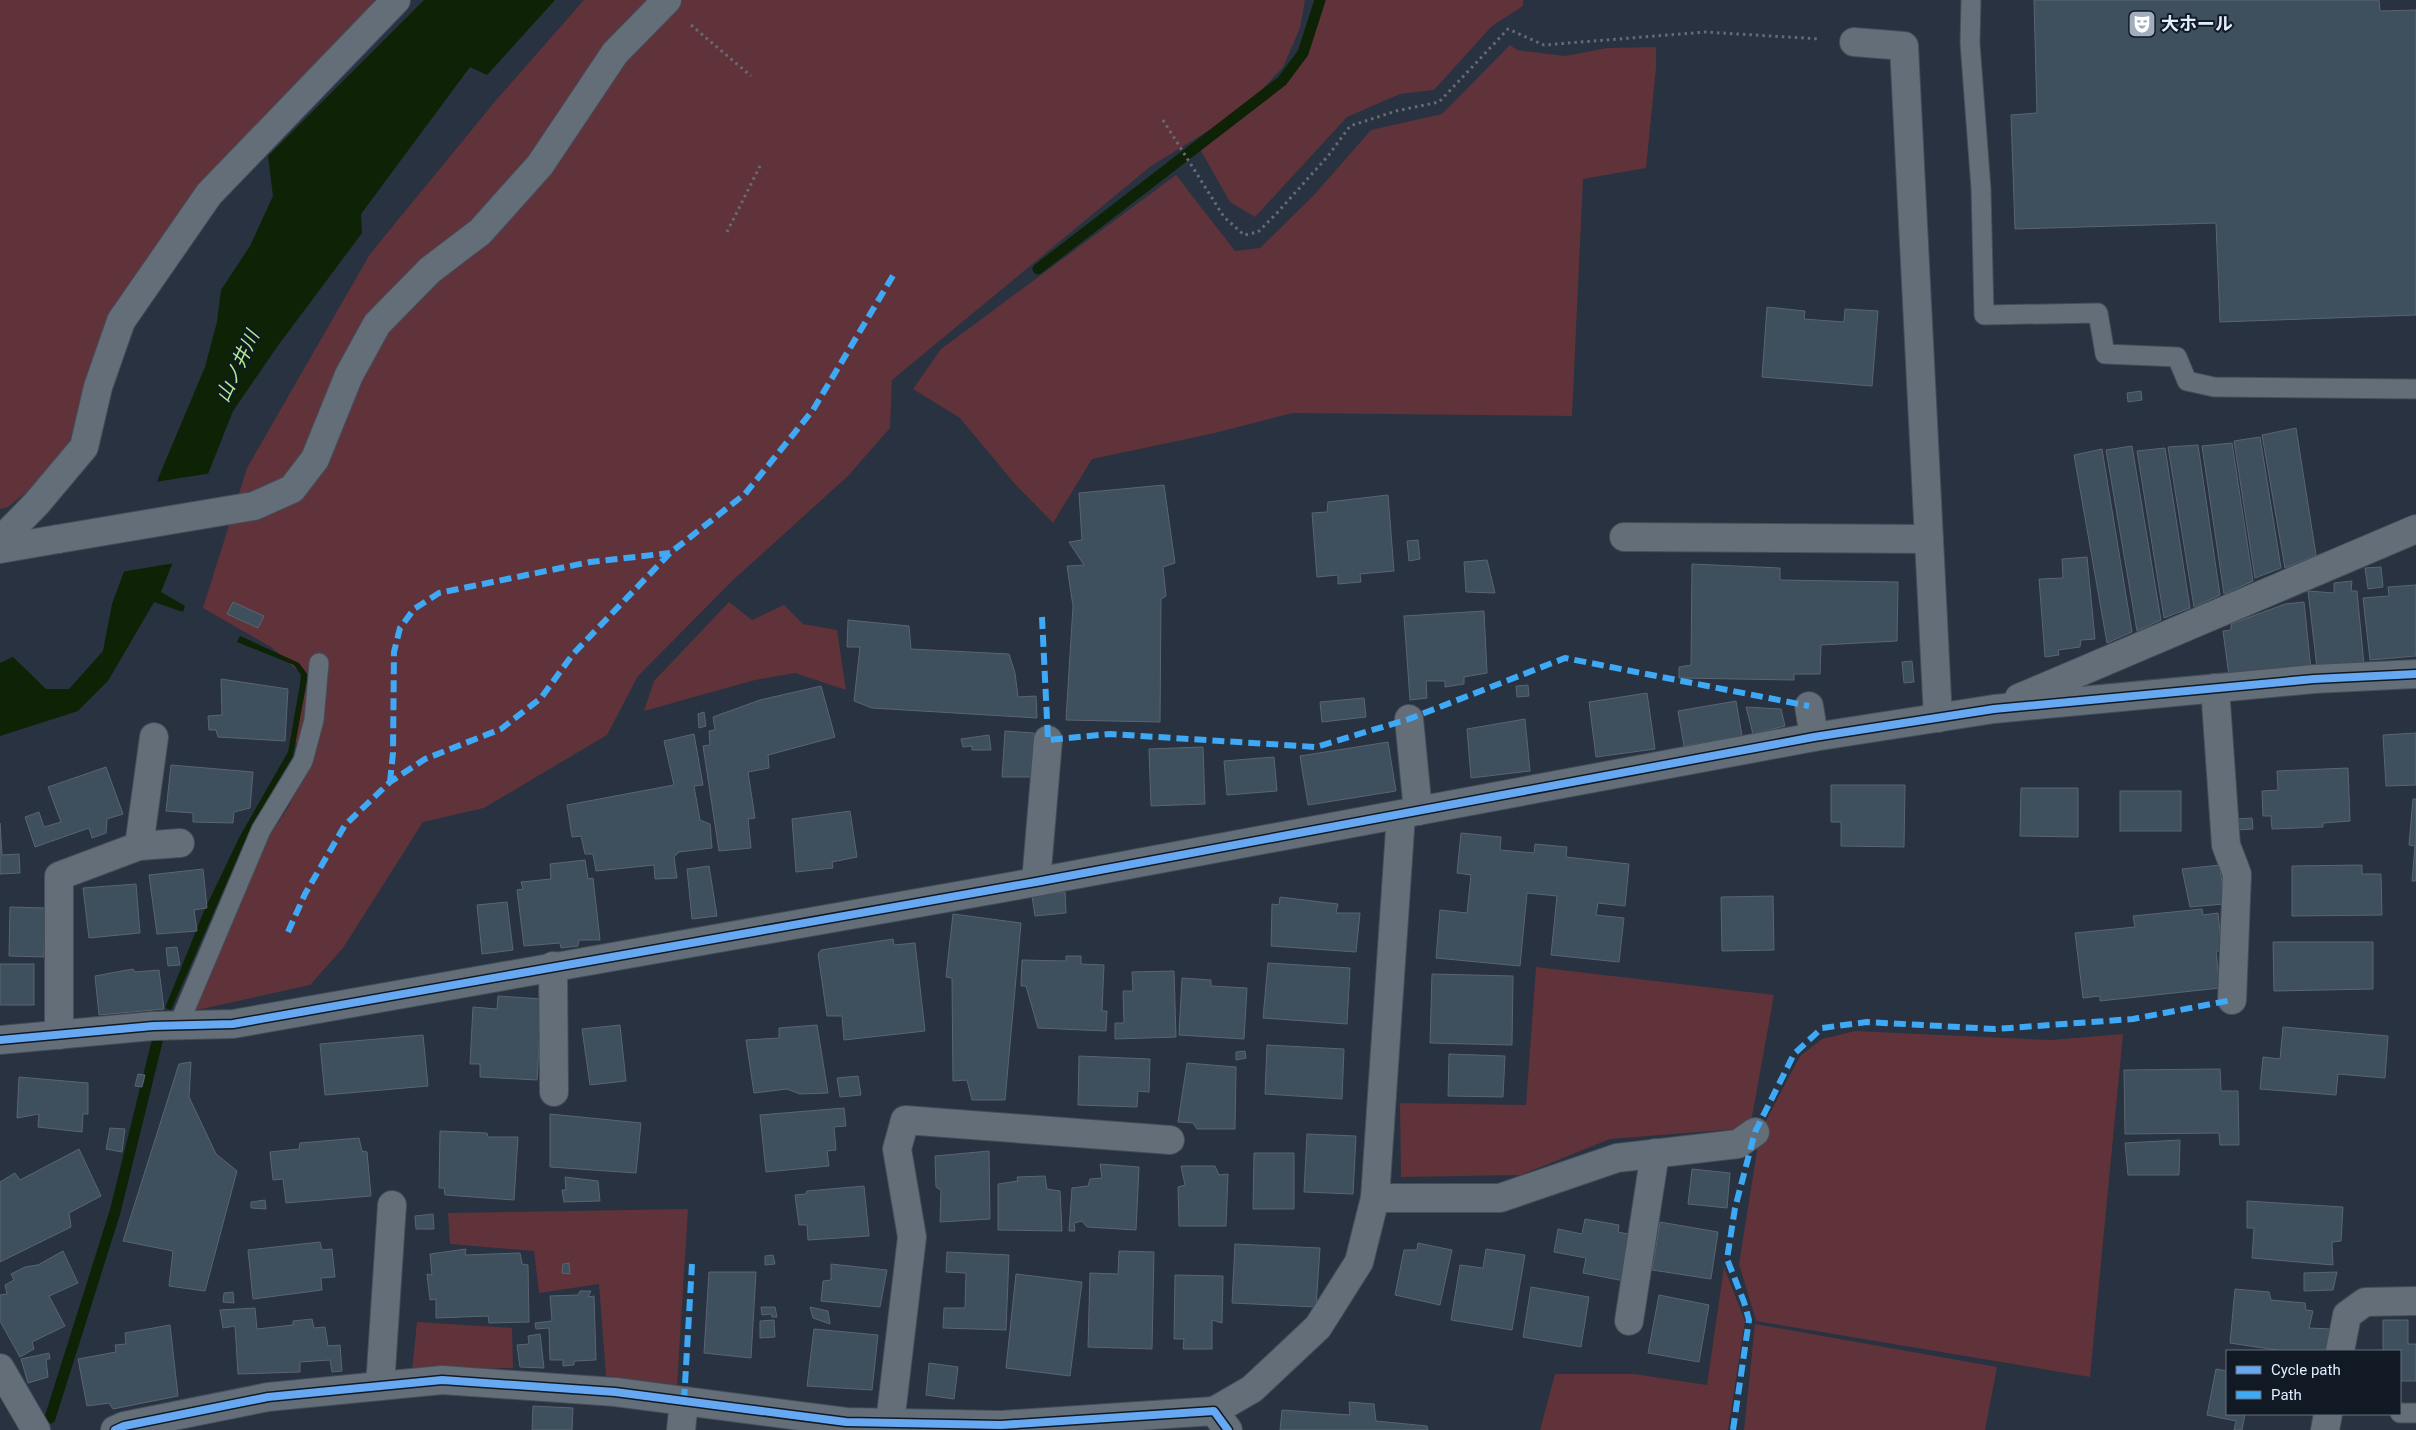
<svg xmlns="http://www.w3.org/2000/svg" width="2416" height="1430" font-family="Roboto,'Noto Sans JP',sans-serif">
<rect width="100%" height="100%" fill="#283240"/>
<g fill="#5f3339">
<path d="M0,0H378L188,200L106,322L70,440L49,474L8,507L0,509Z"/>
<path d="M584,0H1305L1300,28L1283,67L1245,108L1151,166L892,380L890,428L848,476L731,582L638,676L607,735L484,808L423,822L343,948L310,985L183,1013L260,850L289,806L310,757L290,737L304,676L271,647L203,608L247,468L370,254L497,99Z"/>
<path d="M1321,0H1523V6L1492,26L1434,90L1400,94L1347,117L1255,217L1230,202L1200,149L1287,81Z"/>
<path d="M1510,45L1517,50L1565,56L1607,48L1656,47V68L1646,168L1583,179L1572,416L1292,413L1215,433L1092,459L1053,523L1015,484L960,418L913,389L941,349L1176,175L1235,251L1260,248L1314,195L1371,130L1442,114Z"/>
<path d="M729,602L752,620L784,605L803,624L837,630L846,690L795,673L755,680L644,711L654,681Z"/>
<path d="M1536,967L1774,995L1750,1128L1610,1139L1521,1175L1401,1177L1400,1103L1526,1105Z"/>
<path d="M1855,1031L2051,1040L2123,1034L2090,1377L1756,1321L1739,1264L1760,1132L1800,1056L1822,1039Z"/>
<path d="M688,1209L677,1385L606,1376L599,1284L539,1293L534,1251L450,1244L448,1213Z"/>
<path d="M1724,1267L1745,1321L1728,1430H1540L1555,1374H1634L1707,1385Z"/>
<path d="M417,1322L512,1328L513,1368L412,1371Z"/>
<path d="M1755,1324L1997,1367L1985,1430H1744Z"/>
</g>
<g fill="#0e2206">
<path d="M424,0H555L487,75L470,67L361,214L362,233L277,347L233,411L161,592L185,606L183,612L154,602L108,681L78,711L0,736V663L13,657L46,689H69L103,651L112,604L160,474L205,367L217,322L221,290L250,246L273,196L268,156Z"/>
<path d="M240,636L299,663L308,675L293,756L251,827L171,1010L165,1008L204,911L240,836L288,752L300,684L301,675L294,665L237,642Z"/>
</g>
<path fill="#283240" d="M212,473L175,563L121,572L155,482Z"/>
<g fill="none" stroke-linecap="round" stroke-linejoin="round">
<g stroke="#0e2206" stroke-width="11">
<path d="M1038,269L1282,81L1303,53L1320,0"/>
<path d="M50,1418L115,1212L157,1042"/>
</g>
</g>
<g fill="#3e4f5d" stroke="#5a6570">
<path d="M2034,0H2379L2380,11L2416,10V315L2220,322L2216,223L2015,229L2011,115L2037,113Z"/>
<path d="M1767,307L1805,311L1804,319L1844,322L1845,309L1878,311L1872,386L1762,377Z"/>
<path d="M2141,391L2142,400L2128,402L2127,393Z"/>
<path d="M2296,428L2316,555L2285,568L2262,435Z"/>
<path d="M2260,437L2281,568L2255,578L2234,441Z"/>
<path d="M2232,443L2253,581L2224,594L2202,446Z"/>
<path d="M2198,445L2220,595L2194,607L2168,447Z"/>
<path d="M2132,446L2161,620L2137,631L2106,450Z"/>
<path d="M2165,448L2190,608L2164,618L2137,451Z"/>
<path d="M2102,449L2132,632L2107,643L2074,455Z"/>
<path d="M1164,485L1175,563L1163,567L1166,596L1161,599L1160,722L1066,720L1073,606L1067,566L1084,565L1069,542L1082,540L1079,493Z"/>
<path d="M1388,495L1394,571L1360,574L1361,582L1338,584V575L1317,577L1312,513L1327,512L1328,502Z"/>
<path d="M1418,540L1420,559L1409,561L1407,541Z"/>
<path d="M2087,557L2095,639L2081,640L2080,647L2058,650L2059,655L2045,657L2039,579L2063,578L2062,559Z"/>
<path d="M1487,560L1495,593L1466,592L1464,562Z"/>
<path d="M1692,564L1780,568V580L1898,582L1897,641L1821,645L1820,674H1794V680L1679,678V667L1691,665Z"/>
<path d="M2381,567L2383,587L2368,589L2365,568Z"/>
<path d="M2352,581L2351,591H2357L2364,665L2317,668L2308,591L2334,593V583Z"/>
<path d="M2416,585V656L2370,660L2363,598L2389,596L2388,587Z"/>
<path d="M233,602L264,616L258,628L227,614Z"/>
<path d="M2304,602L2311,670L2229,676L2223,631L2231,630V624L2285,604Z"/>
<path d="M1484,611L1487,673L1464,677V684L1445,687V681H1426L1427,698L1410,700L1404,616Z"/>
<path d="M848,620L909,626L911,649L1009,654L1015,673L1018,697L1036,696L1037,718L872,708L854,701L860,647H847Z"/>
<path d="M1912,661L1914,682L1904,683L1902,662Z"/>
<path d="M221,679L288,689L285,741L218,737L216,730H209L208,716L222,715Z"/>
<path d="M1528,685L1529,696L1517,697L1516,686Z"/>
<path d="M821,686L835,737L768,755L769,768L748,772L755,818L748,819L751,848L719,851L703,746L710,745L709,731L715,730L713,717L760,700Z"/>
<path d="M1647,693L1655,749L1596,757L1589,702Z"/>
<path d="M1364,698L1366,717L1322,722L1320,702Z"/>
<path d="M1736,701L1742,736L1684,746L1678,711Z"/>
<path d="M1746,707L1781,709L1785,726L1753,734Z"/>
<path d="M704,712L706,726L699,728L698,714Z"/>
<path d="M1525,719L1530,771L1471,778L1467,729Z"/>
<path d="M1005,731L1034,733L1033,777H1002Z"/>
<path d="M2416,733V785L2386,786L2383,735Z"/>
<path d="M694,734L703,785L694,786L700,820L710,824L712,848L679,852L674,857L677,878L655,879L654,865L596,871L593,854H585L581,836L572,837L567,805L674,785L664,741Z"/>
<path d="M989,735L991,750H972V746L963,747L961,739Z"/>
<path d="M1388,742L1396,791L1308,805L1300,756Z"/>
<path d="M1203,747L1205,804L1151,806L1149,749Z"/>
<path d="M1274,757L1277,791L1227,795L1224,761Z"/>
<path d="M171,765L253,772L250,808L234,812L233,823L193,822V813L166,811Z"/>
<path d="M106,767L123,814L107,819L106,833L92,838L89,828L35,847L25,817L39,812L44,827L61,822L48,787Z"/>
<path d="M2348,768L2350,821L2323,823V827L2272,829L2271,816H2263L2262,791L2278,790L2277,771Z"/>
<path d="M1831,785H1905L1904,847L1841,846V822H1831Z"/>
<path d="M2021,788H2078V837L2020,836Z"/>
<rect x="2120" y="791" width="61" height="40"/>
<path d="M2413,799H2416V881H2412L2415,846L2409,845Z"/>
<path d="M850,811L857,857L832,862L833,868L796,872L792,819Z"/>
<path d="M2252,818L2253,829L2236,830V819Z"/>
<path d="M0,823L2,855L19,854L20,873L0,874Z"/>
<path d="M1461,833L1501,837L1500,850L1534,853L1535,844L1567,847L1566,857L1629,864L1625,906L1598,903L1596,915L1624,918L1619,962L1551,955L1557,896L1527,893L1520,966L1436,958L1440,910L1467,913L1471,875L1457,873Z"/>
<path d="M585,860L588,879L593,878L600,940H579L578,946L561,948L560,943L524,946L517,890L523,889L521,882L551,879L550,864Z"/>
<path d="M2220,865L2224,904L2190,907L2182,869Z"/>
<path d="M2362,865V874H2381L2382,915L2292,916V866Z"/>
<path d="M709,866L717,916L692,919L687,869Z"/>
<path d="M203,869L207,908L194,910L197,931L157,934L149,875Z"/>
<path d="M136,884L140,933L89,938L83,888Z"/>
<path d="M1065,892L1066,913L1035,916L1032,896Z"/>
<path d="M1773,896L1774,950L1722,951L1721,897Z"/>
<path d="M1280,897L1338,904L1336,913H1360L1356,952L1271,946L1272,904L1279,905Z"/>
<path d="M507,902L513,950L482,954L477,905Z"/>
<path d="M10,907L45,908L44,957L9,956Z"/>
<path d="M2202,909L2203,915L2218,913L2222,951H2216L2220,988L2100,1001V996L2083,998L2075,933L2135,927L2133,916Z"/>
<path d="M953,914L1021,923L1005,1100H972L967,1080L953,1081L952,978L946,977Z"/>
<path d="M893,939L894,945L915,943L925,1031L844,1040L842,1016H827L818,954L821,950Z"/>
<path d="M2273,942H2373V989L2274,991Z"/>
<path d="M177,947L180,965L168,966L166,948Z"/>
<path d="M1066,956H1081V964L1104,965L1102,1011H1107L1106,1031L1038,1028L1026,986H1021L1022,960L1066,961Z"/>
<path d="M1268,963L1350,968L1347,1024L1263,1018Z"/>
<rect x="0" y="964" width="34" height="41"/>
<path d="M133,969L135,972L159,970L164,1009L99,1015L95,976Z"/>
<path d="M1174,971L1176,1037L1115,1039V1023H1124L1123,991H1133L1132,972Z"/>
<path d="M1432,974L1513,976L1512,1045L1430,1043Z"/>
<path d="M1182,978L1211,980V986L1247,988L1244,1039L1179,1035Z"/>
<path d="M498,996L542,999L537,1080L480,1077V1064H470L473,1007L497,1009Z"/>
<path d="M620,1025L626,1081L590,1085L582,1029Z"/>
<path d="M817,1025L828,1093L800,1094L787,1089L754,1093L746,1040L779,1038V1028Z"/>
<path d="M2283,1027L2388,1036L2385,1078L2338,1074L2336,1095L2260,1089L2263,1057L2280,1059Z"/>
<path d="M423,1035L428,1086L325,1095L320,1044Z"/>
<path d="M1267,1045L1344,1049L1342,1099L1265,1094Z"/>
<path d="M1245,1051L1246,1058L1236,1060V1052Z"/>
<path d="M1449,1054L1505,1056L1503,1097L1448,1096Z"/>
<path d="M1079,1056L1150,1059L1149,1092L1138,1091L1137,1107L1078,1105Z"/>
<path d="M191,1062L189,1097L216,1154L237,1171L205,1291L169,1286L173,1251L123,1241L179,1064Z"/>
<path d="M1187,1063L1236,1067L1235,1129H1197L1193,1123L1178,1122Z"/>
<path d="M2220,1069L2221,1091H2238L2239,1145H2220L2219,1133L2125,1134L2124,1070Z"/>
<path d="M138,1074L145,1075L142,1087L135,1086Z"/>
<path d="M858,1076L861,1095L840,1097L837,1078Z"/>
<path d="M19,1077L88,1083V1114H83L82,1132L38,1127L39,1114L17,1118Z"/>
<path d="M844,1108L846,1126L834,1127L836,1150L827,1151L829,1166L766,1172L760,1115Z"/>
<path d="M550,1114L641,1123L636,1173L550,1167Z"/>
<path d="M110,1128L125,1129L122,1152L106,1149Z"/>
<path d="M440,1131L487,1133L488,1137H518L514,1200L445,1195L444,1188H439Z"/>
<path d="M1307,1134L1356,1136L1353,1194L1304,1192Z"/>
<path d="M359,1138L362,1151L367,1152L371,1196L286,1203L283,1179L273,1180L270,1152L299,1149L300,1143Z"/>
<path d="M2180,1140L2179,1175H2128L2125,1143Z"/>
<path d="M79,1149L101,1196L69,1213L71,1227L0,1262V1182L15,1173L20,1180Z"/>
<path d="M989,1151L990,1219L940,1222L941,1190L936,1187L935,1156Z"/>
<path d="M1254,1153H1294V1209H1253Z"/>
<path d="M1100,1164L1139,1167L1136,1230L1087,1227L1082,1221L1074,1223L1075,1231H1069L1072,1188L1088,1186L1090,1179L1102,1178Z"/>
<path d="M1181,1166H1215L1219,1175L1228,1174L1226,1226H1179L1178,1187L1185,1185Z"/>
<path d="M1692,1169L1730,1173L1727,1208L1688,1204Z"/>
<path d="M1045,1176L1047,1189L1060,1191L1062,1231L998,1230V1184L1018,1181L1017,1177Z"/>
<path d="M565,1177L598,1181L600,1201L564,1202L562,1190H566Z"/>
<path d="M864,1186L869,1236L808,1240L807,1225H799L795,1195L806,1194L807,1191Z"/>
<path d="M265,1200L266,1209L251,1208V1202Z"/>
<path d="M2247,1201L2343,1207L2341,1241L2332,1242L2333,1265L2252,1258L2254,1228H2247Z"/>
<path d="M433,1214L434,1229H416L415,1216Z"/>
<path d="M1585,1219L1619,1225L1618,1232L1633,1235L1624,1281L1583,1273L1586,1258L1554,1252L1558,1229L1582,1234Z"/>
<path d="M1660,1222L1718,1232L1711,1279L1652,1270Z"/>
<path d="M320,1242L322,1250L332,1249L335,1277L321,1278L322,1290L253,1299L248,1250Z"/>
<path d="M1418,1243L1452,1250L1440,1305L1395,1295L1404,1250H1417Z"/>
<path d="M1235,1244L1320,1248L1316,1307L1232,1303Z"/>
<path d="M466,1249L465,1255L520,1253L522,1264L528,1265L529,1322L489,1323L488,1316L436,1318V1299L430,1300L427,1274L432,1275L430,1254Z"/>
<path d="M1486,1249L1525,1255L1512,1330L1451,1320L1460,1265L1483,1268Z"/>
<path d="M63,1251L78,1283L49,1296L65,1326L32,1342L34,1349L20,1357L0,1321V1295L7,1294L5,1285L14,1280L11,1274L25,1267L38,1265Z"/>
<path d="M1119,1251L1154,1252L1152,1349L1088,1347L1090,1273L1118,1274Z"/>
<path d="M947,1252L1009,1255L1006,1330L943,1328L944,1308H965L966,1273L946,1272Z"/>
<path d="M773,1255L775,1264L765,1265V1256Z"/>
<path d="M569,1263L570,1274L562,1273L563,1264Z"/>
<path d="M831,1264L887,1270L880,1307L821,1301L823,1281L831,1280Z"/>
<path d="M709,1272H756L751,1358L704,1353Z"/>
<path d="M2337,1272L2333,1290L2304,1291V1273Z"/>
<path d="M1016,1274L1082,1282L1070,1376L1006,1368Z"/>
<path d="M1175,1275L1223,1276L1222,1323L1212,1320V1349H1183L1184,1339H1174Z"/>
<path d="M1531,1287L1589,1297L1581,1347L1523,1337Z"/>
<path d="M2235,1289L2269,1292L2271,1300L2305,1303L2306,1310L2313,1311L2309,1328L2332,1329L2327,1351H2283L2230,1343Z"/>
<path d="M580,1291H591L588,1297L594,1296L596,1360L574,1361V1365L563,1366V1360H550L549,1328L536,1329L535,1323L552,1321L550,1296L578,1295Z"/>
<path d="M233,1292L234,1303L223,1302L224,1293Z"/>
<path d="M1659,1295L1709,1305L1699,1362L1648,1353Z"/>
<path d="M761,1307H775L777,1317H772L771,1314L762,1315Z"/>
<path d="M810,1307L828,1311L830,1324L813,1318Z"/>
<path d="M255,1308L257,1329L293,1325V1321L312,1319L314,1328L325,1327L328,1346L340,1345L342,1371L332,1372L330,1360L300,1362V1372L238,1374L235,1326L223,1328L220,1310Z"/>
<path d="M774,1320L775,1337L760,1338V1321Z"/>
<path d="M2383,1320H2408V1344H2416V1381H2400V1351H2383Z"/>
<path d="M170,1325L178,1396L113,1409L109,1403L87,1406L78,1359L116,1352L115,1345L126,1344L125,1333Z"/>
<path d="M814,1329L878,1335L872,1390L807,1386Z"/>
<path d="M540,1334L544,1368L520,1367L517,1345L529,1344L528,1336Z"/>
<path d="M49,1353L50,1359H46L48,1377L28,1383L21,1359Z"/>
<path d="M929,1363L958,1367L954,1399L926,1395Z"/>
<path d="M2216,1369L2227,1371V1414H2245L2242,1430H2234L2236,1421L2207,1415Z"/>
<path d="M1349,1402L1374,1404L1376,1421L1427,1426L1428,1430H1280L1282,1410L1350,1415Z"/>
<path d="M533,1406L573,1408L572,1430H532Z"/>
</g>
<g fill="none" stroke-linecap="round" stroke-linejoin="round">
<defs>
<g id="service">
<path d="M1971,0L1970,43L1981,189L1984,315L2098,313L2105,354L2177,357L2187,381L2214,387L2416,389"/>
<path d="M178,1026L261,830L303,761L314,720L319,663"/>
<path d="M2400,1413H2416"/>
</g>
<g id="minor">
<path d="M1854,42L1904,46L1938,718"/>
<path d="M1624,537L1929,539"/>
<path d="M58,539L254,506L292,489L315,459L349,375L377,324L430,270L480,232L540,165L615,53L667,0"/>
<path d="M0,541L37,503L84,447L98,387L121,321L209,194L396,0"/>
<path d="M2215,688L2226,845L2237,874L2232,1000"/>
<path d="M2019,698L2416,529"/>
<path d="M1809,706L1814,737"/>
<path d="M1409,719L1418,811"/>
<path d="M139,846L154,737"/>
<path d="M1036,882L1048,740"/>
<path d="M553,966L554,1092"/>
<path d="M59,1035V876L139,846L180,843"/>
<path d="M0,1040L153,1026L233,1024L1036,882L1814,737L1994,709L2314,679L2416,674"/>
<path d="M1375,1198H1500L1617,1158L1738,1144L1755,1132"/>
<path d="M1629,1321L1655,1153"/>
<path d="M2340,1351L2347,1315L2365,1302L2416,1301"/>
<path d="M0,1368L36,1430"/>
<path d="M380,1386L392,1205"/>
<path d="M1214,1411L1252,1389L1318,1327L1359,1262L1375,1198L1401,815"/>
<path d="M890,1423L912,1237L897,1149L905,1120L1170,1140"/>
<path d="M115,1430L124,1426L268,1397L442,1380L615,1392L846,1422L1001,1425L1214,1411L1228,1430"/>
<path d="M681,1430L684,1401"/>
<path d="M2325,1430L2328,1414"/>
</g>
<path id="tertiary" d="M0,549L58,539"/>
</defs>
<use href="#service" stroke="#444d59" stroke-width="21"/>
<use href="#minor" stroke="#444d59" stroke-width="30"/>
<use href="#tertiary" stroke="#444d59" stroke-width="30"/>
<g stroke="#646c77" stroke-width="3" stroke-dasharray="2.5 4" stroke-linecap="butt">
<path d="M691,25L751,76"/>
<path d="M1163,120L1224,217L1244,235L1258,232L1276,214L1328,156L1350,126L1396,111L1439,102L1508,29L1544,45L1705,32L1820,39"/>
<path d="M727,232L761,164"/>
</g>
<use href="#service" stroke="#646e78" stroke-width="19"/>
<use href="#minor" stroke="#646e78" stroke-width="28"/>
<use href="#tertiary" stroke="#646e78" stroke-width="28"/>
<g stroke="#3fa9f5" stroke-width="6" stroke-dasharray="12 6" stroke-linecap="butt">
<path d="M1042,617L1048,740L1110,734L1316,747L1409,719L1565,658L1809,706"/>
<path d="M390,782L393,753L394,652L400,628L414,609L439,593L590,562L670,553"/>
<path d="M288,932L305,894L345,825L390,782L425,759L501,729L541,698L573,654L670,553L745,494L813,410L894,274"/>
<path d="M684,1401L692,1264"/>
<path d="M1733,1430L1749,1320L1744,1302L1727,1259L1735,1208L1755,1132L1794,1054L1822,1028L1867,1022L1995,1029L2133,1019L2232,1000"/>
</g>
<defs>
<g id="cycleway">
<path d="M0,1040L153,1026L233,1024L1036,882L1814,737L1994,709L2314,679L2416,674"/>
<path d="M115,1430L124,1426L268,1397L442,1380L615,1392L846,1422L1001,1425L1214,1411L1228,1430"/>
</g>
</defs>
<use href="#cycleway" stroke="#101924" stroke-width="11"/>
<use href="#cycleway" stroke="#66a8f1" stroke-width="8"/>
</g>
<defs>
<symbol id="theatre-square" viewBox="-11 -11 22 22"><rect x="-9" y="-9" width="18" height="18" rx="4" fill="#a1acbc" stroke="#101924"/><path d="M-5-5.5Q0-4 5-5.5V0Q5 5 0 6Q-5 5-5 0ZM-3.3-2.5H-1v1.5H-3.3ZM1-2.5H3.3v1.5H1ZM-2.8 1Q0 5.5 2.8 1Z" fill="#fff"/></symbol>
</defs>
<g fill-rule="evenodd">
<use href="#theatre-square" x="2126" y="8" width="32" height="32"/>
</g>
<g text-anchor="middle" stroke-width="4" stroke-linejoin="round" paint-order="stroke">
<g font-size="18" font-weight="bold" fill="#e2eeff" stroke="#101924" text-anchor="start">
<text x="2161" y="30">大ホール</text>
</g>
<g font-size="19" font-style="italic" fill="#b0ee8f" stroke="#101924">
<text transform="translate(237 366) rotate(-65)" y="7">山ノ井川</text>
</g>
</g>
<rect x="2226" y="1350" width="175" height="65" fill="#101924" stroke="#646e7c"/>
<rect x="2236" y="1366" width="25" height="8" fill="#66a8f1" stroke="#646e7c"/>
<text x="2271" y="1375" font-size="15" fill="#e2eeff">Cycle path</text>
<rect x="2236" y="1391" width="25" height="8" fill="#3fa9f5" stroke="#646e7c"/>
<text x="2271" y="1400" font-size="15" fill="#e2eeff">Path</text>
</svg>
